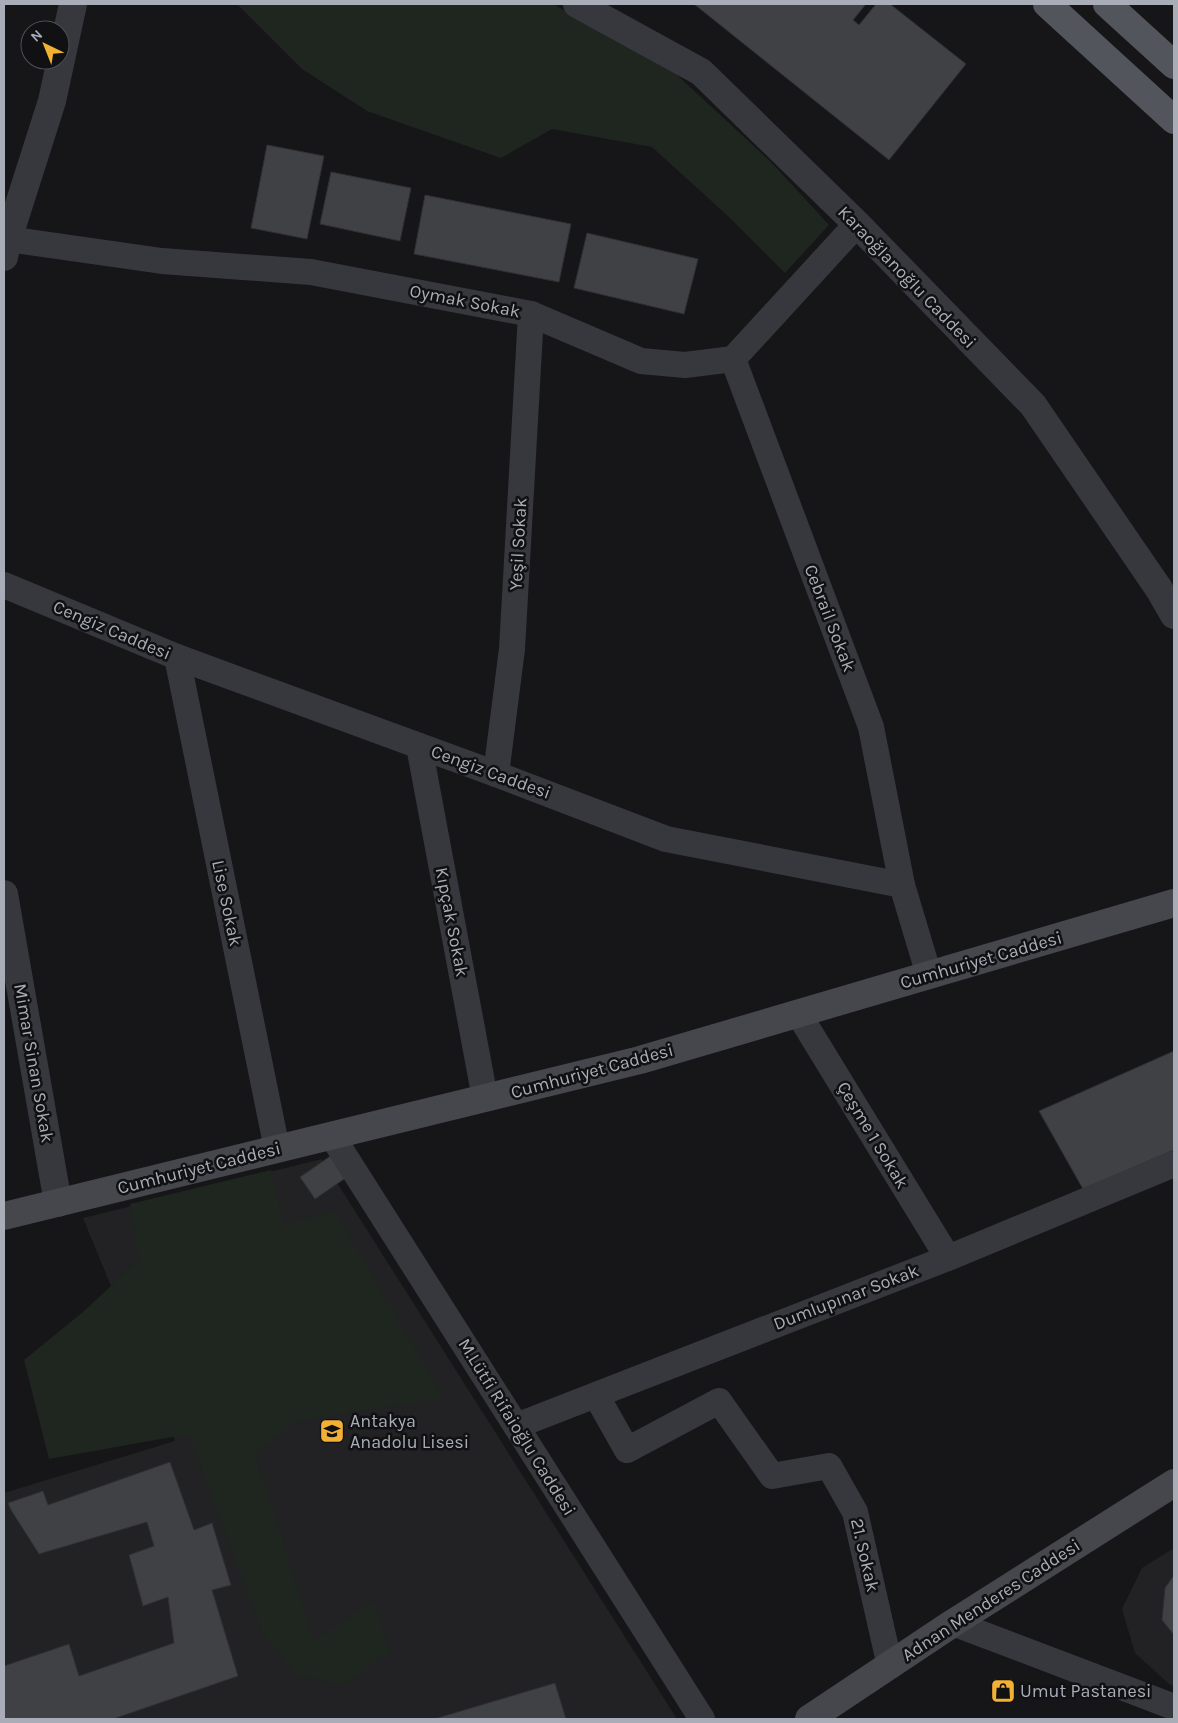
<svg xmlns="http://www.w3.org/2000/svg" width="1178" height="1723" font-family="Karla,sans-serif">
<rect width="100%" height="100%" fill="#161618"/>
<g fill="#222225">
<path d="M322,1159L677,1719H4V1493L175,1441L83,1218Z"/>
<path d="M1174,1548V1687L1169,1684L1135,1653L1122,1609L1142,1568Z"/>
</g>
<g fill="#1e261f">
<path d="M237,4H553L675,73L771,162L829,225L785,273L729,217L652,147L552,129L501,158L367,111L302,69Z"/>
<path d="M271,1170L284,1226L334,1210L444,1398L297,1421L255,1454L314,1640L374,1601L390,1651L345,1686L296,1674L262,1632L189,1434L49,1459L24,1360L83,1312L139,1260L130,1204Z"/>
</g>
<g fill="#404145" stroke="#303034">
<path d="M694,4H866L853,20L859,25L876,4H890L966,64L889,160Z"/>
<path d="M267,145L324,156L307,239L251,228Z"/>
<path d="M331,172L411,188L400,241L320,224Z"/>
<path d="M425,195L571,224L559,282L414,254Z"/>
<path d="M587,233L698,259L684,314L574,288Z"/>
<path d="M1174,1051V1150L1083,1189L1039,1111Z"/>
<path d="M332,1155L347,1177L315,1199L300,1177Z"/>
<path d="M170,1462L194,1530L212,1523L231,1585L212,1590L238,1676L113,1719H4V1666L69,1644L79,1676L174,1643L168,1597L143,1606L129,1555L154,1546L147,1522L39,1554L11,1510L8,1503L43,1491L48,1505Z"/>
<path d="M1174,1575V1635L1162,1620L1165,1588Z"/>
<path d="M555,1683L566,1719H434Z"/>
</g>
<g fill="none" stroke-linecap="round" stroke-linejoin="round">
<g stroke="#37383d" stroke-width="26">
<path d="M8,239L162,261L311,272L531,314L641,361L685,365L733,359L857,224"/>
<path d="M733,359L871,727L902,885"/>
<path d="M4,585L177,657L496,774L666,839L902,885L929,975"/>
<path d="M177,657L277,1149"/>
<path d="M419,746L485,1098"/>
<path d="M496,774L512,649L531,314"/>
<path d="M798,1013L948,1258"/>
<path d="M332,1136L702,1719"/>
<path d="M596,1395L627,1450L719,1401L772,1476L829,1466L855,1512L890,1666"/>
<path d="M516,1426L948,1258L1174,1164"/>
<path d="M953,1623L1174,1707"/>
</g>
<g stroke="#37383d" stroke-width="28">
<path d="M577,4L701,72L857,224L1033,405L1159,589L1174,615"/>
<path d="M4,257L8,239L52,101L73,4"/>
<path d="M4,894L58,1203"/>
</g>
<g stroke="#45474d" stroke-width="28">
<path d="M4,1216L640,1060L1174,903"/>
<path d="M809,1719L953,1623L1174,1483"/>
</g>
<g stroke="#53555c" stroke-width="28">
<path d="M1047,4L1174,120"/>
<path d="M1107,4L1174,65"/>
</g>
</g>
<defs>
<symbol id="school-square" viewBox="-11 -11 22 22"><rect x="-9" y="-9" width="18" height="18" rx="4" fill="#f2b134" stroke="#111113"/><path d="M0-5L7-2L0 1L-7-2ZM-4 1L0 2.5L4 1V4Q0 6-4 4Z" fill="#111"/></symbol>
<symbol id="shop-square" viewBox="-11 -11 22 22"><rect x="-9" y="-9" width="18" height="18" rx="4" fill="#f2b134" stroke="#111113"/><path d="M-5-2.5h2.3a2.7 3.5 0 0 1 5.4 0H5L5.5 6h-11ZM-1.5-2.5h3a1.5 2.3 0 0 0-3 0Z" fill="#111"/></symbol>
</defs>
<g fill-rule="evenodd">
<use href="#school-square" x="318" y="1417" width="28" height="28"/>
<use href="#shop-square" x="989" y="1677" width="28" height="28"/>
</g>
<g text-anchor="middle" stroke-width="5" stroke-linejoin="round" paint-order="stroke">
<g font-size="18" fill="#a8adb8" stroke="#111113">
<text transform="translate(907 277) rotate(46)" y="6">Karaoğlanoğlu Caddesi</text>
<text transform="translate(465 301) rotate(11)" y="6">Oymak Sokak</text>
<text transform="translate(518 544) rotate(-87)" y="6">Yeşil Sokak</text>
<text transform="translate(830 618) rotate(69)" y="6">Cebrail Sokak</text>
<text transform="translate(112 630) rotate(23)" y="6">Cengiz Caddesi</text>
<text transform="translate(491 772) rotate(20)" y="6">Cengiz Caddesi</text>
<text transform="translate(227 903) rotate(78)" y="6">Lise Sokak</text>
<text transform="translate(452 922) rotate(79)" y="6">Kıpçak Sokak</text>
<text transform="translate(981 960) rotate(-16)" y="6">Cumhuriyet Caddesi</text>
<text transform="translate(34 1063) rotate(80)" y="6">Mimar Sinan Sokak</text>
<text transform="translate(592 1071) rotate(-15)" y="6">Cumhuriyet Caddesi</text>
<text transform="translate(873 1135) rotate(59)" y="6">Çeşme 1 Sokak</text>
<text transform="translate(199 1168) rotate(-14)" y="6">Cumhuriyet Caddesi</text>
<text transform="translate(846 1297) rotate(-21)" y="6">Dumlupınar Sokak</text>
<text transform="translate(517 1427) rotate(58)" y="6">M.Lütfi Rifaioğlu Caddesi</text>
<text transform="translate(865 1555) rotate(77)" y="6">21. Sokak</text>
<text transform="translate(991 1600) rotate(-33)" y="6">Adnan Menderes Caddesi</text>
</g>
<g font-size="18" fill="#a8adb8" stroke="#111113" text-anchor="start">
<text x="350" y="1427">Antakya<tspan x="350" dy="21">Anadolu Lisesi</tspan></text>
<text x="1020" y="1697">Umut Pastanesi</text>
</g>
</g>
<rect width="1178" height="1723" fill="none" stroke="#a8adb8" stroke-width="10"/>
<g transform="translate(45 45) rotate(317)"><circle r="24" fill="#111113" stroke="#4d4f55"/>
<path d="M0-4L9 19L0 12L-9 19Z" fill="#f2b134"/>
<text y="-8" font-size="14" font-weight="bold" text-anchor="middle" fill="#a8adb8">N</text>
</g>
</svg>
